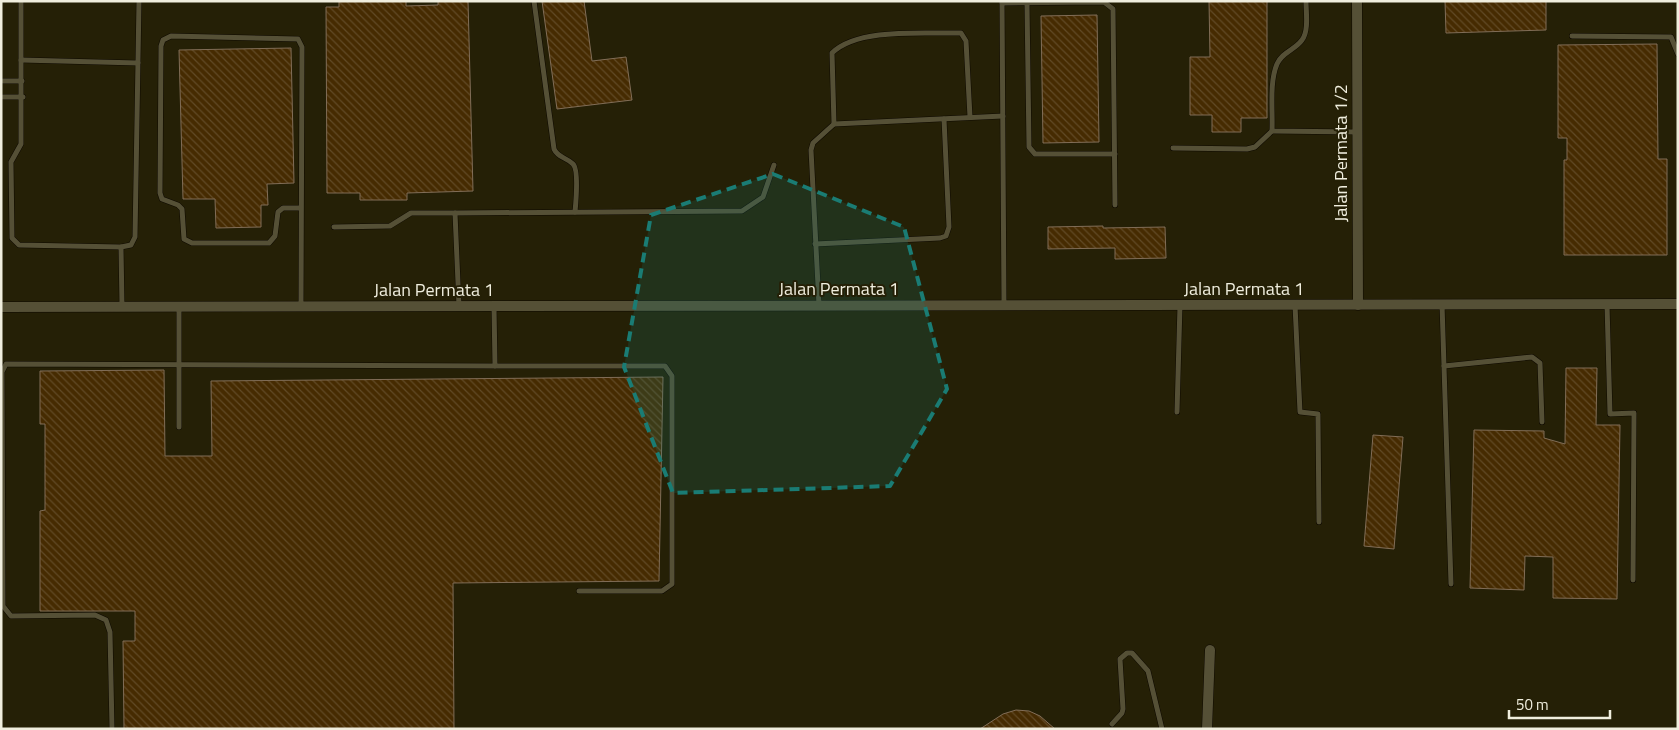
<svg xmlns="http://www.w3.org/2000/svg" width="1679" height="730" font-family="'Titillium Web',sans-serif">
<defs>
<pattern id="building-back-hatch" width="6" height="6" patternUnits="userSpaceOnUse" patternTransform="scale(1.25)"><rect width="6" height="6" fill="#462b01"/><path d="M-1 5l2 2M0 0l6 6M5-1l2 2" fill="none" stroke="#614a26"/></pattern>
</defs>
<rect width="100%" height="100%" fill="#252006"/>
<g fill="url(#building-back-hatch)" stroke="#816d57">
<path d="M339,1H406V6L438,5V1H468L473,191L407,193V200H360V193H327L326,7H339Z"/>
<path d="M542,1H584L592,61L626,57L632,100L557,109Z"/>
<path d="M1209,1H1267V118H1241V132H1212V115H1190V57H1210Z"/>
<path d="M1445,1H1546V30L1446,33Z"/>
<path d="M1097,15L1099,142L1043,143L1041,16Z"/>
<path d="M1657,44L1658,159H1667V255H1564V160H1567V138H1558V45Z"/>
<path d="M291,48L294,183L267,184L268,205H261V227L216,228L215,199H183L179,50Z"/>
<path d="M1103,226V228L1165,227L1166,258L1115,259V248L1048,249V227Z"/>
<path d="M1566,368H1597L1596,425H1620L1617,599L1553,598V557L1525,556L1524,590L1470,588L1474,430L1544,431V438L1565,444Z"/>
<path d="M164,370L165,456H212L211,381L663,377L659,581L453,583L454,729H124L123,641H135V611H40V511L45,510V424H40V371Z"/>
<path d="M1373,435L1403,437L1394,549L1364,546Z"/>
<path d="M1016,710L1029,711L1040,716L1055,729H980L1003,714Z"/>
</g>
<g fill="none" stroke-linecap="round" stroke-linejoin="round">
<defs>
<g id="service">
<path d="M21,1V144L11,162L12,238L19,245L121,247L131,245L135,237L139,1"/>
<path d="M534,1L554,149C558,158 566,157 573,164C579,170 576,201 575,212"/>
<path d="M1002,1L1004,305"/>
<path d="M1306,1C1306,12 1309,31 1302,40C1295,50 1282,52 1277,64C1269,83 1273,111 1272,131L1357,132"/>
<path d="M1002,3L1104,2L1113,9L1115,205"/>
<path d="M1027,3L1029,147L1035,154H1115"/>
<path d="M1572,36L1671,37L1678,54"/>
<path d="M21,60L138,63"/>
<path d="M1,81H22"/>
<path d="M1,97H23"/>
<path d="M834,124L1003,116"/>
<path d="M1173,148L1247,149L1255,147L1272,131"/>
<path d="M334,227L390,226L411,213H455"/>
<path d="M815,244L940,238L946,236L949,227L944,119"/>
<path d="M121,247L122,306"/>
<path d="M1442,304L1451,584"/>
<path d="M1607,304L1610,414L1634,413L1633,580"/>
<path d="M819,305L811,150L813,143L834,124L832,53C858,27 925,34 961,33L966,41L970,117"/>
<path d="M1295,305L1300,412L1318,414L1319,522"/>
<path d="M459,306L455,213L742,211L763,197L774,165"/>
<path d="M494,306L495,366H665L672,376V584L662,591H579"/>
<path d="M179,307V427"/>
<path d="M301,307L302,47L298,39L171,36L163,40L161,46L160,193L162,199L178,205L182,209L184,239L192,243H269L275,236L278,212L283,208H301"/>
<path d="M1444,366L1532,357L1540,363L1542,422"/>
<path d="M1177,412L1180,305"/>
<path d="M1112,724L1122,713L1123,709L1120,659L1127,653H1132L1148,671L1162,729"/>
<path d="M112,729L110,632L106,620L95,615L11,616L3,606L2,372L6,364L495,366"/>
</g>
<g id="minor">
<path d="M1357,1L1358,305"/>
<path d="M1,307L1678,304"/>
<path d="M1207,729L1210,650"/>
</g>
</defs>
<use href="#service" stroke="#0e0900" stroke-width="6"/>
<use href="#minor" stroke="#0e0900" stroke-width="11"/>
<use href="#service" stroke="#555036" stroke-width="5"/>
<use href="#minor" stroke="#555036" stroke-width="10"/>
</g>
<path fill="#1a7c74" fill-opacity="0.2" stroke="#1a7c74" stroke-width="4" stroke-dasharray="10 6" stroke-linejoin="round" d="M773,174L904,227L947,389L890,486L673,493L624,367L651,215Z"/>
<g text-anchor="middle" stroke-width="4" stroke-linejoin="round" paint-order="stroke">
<g font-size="18" fill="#f0eede" stroke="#252006">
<text transform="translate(1341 153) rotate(-90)" y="6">Jalan Permata 1/2</text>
<text x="839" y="295">Jalan Permata 1</text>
<text x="1244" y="295">Jalan Permata 1</text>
<text x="434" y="296">Jalan Permata 1</text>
</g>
</g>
<rect width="1679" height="730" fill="none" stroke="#f0eede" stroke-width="5"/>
<path d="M1509 710v8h101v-8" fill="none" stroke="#f0eede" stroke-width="2.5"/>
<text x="1516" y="710" font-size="15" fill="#f0eede" stroke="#252006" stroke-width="4" paint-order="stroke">50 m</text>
</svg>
